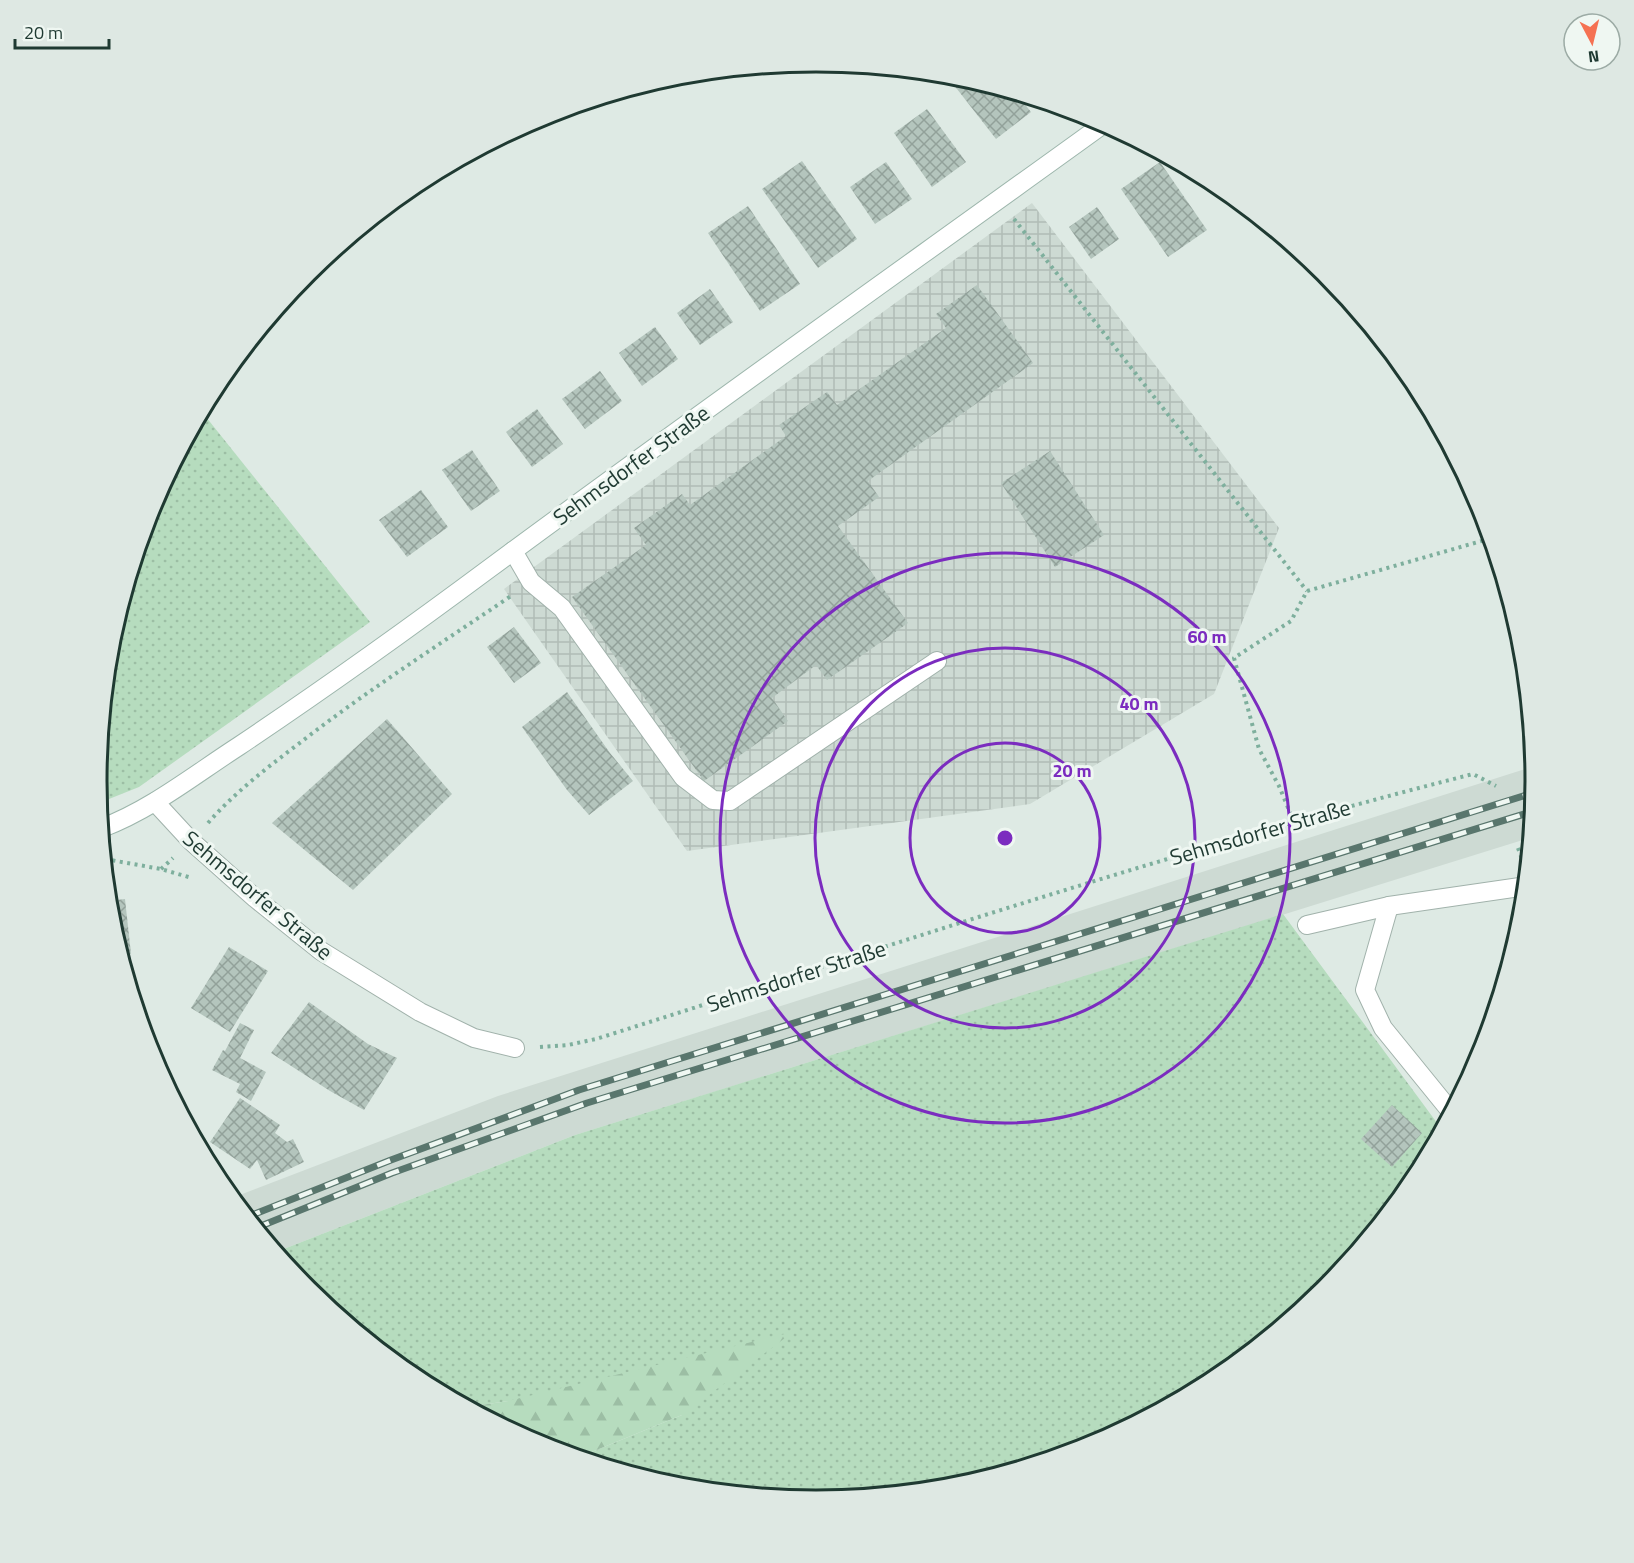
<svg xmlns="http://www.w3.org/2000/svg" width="1634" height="1563" font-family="'Titillium Web',sans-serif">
<defs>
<pattern id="industrial-grid" width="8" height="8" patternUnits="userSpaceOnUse" patternTransform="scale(1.5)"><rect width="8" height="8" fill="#cddad3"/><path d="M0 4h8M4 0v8" fill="none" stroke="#b0bcb6"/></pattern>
<pattern id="grass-dots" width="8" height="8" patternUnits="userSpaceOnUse" patternTransform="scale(1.5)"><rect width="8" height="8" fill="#b6dcbe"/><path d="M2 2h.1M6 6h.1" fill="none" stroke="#9cbea4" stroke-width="1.8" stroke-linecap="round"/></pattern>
<pattern id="forest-firs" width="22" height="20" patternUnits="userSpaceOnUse" patternTransform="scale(1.5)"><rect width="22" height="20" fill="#b6dcbe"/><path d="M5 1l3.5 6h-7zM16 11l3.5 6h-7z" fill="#9cbea4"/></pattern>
<pattern id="building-cross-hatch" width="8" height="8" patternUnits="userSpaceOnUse" patternTransform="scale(1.5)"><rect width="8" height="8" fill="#b4c5bd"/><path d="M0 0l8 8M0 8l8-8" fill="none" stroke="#92a19a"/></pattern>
</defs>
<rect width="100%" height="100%" fill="#deeae4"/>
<path fill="#cddad3" d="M1535,766L1537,782L1532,837L1529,838L575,1135L276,1252L232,1198L498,1096Z"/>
<path fill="url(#industrial-grid)" d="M1032,203L1279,528L1214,694L1030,804L687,851L504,589Z"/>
<g fill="url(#grass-dots)">
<path d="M202,412L370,622L139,787L99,803L97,781L111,641L152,506Z"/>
<path d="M1283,914L1443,1131L1415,1182L1326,1291L1217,1380L1092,1447L957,1488L817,1501L676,1488L577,1458L682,1415L508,1401L468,1407L417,1380L308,1290L276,1252L575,1135Z"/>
</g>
<path fill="url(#forest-firs)" d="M793,1332L682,1415L577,1458L541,1447L468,1407L508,1401Z"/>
<g fill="url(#building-cross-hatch)">
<path d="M956,75L1016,93L1031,112L996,139L950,80Z"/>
<path d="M927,109L966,162L932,187L894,133Z"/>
<path d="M802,161L857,239L818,268L762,189Z"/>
<path d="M886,162L912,199L875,224L850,187Z"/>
<path d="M1160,162L1207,230L1168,257L1121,189Z"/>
<path d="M748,206L800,284L760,311L708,233Z"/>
<path d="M1097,207L1119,239L1091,259L1069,227Z"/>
<path d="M977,285L1033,363L868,481L879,497L838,526L908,623L827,680L816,665L772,698L788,721L704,781L572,597L646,545L634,528L682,494L690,505L786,436L779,425L827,392L837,405L946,328L936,314Z"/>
<path d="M710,289L733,322L700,345L677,313Z"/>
<path d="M655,327L678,359L642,386L619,353Z"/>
<path d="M600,371L622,401L585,429L562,399Z"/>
<path d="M537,409L563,444L532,467L506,432Z"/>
<path d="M472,450L500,491L471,511L442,470Z"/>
<path d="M1050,451L1104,535L1055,567L1001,483Z"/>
<path d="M421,490L448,527L407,557L379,520Z"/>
<path d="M514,627L541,663L514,683L487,647Z"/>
<path d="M567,692L610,753L633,781L589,815L567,790L522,727Z"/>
<path d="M387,719L452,794L353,890L272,823Z"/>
<path d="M125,899L131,954L121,955L111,922L109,901Z"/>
<path d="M229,947L268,971L230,1032L191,1008Z"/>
<path d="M309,1002L368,1044L397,1058L364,1110L330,1091L271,1053Z"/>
<path d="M240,1023L254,1030L240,1058L266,1072L251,1101L236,1092L240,1084L212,1070L223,1050L225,1051Z"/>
<path d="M240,1098L280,1125L275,1133L287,1142L293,1139L304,1162L266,1180L257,1160L250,1169L210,1142Z"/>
<path d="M1392,1105L1422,1133L1392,1167L1361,1139Z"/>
</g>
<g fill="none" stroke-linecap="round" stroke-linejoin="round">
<defs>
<g id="lane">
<path d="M513,551L531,582L562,608L683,777L713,800L730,801L937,661"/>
<path d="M1389,906L1365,990L1383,1028L1452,1113"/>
</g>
<g id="street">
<path d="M155,802L191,841L255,898L321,951L420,1012L474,1038L515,1048"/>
<path d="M1307,925L1389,906L1527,886"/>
</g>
<path id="secondary" d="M102,828C152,809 194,775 239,746C324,689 408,629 490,568C694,417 900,271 1105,123"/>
</defs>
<use href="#lane" stroke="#a1b2ab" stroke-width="20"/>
<use href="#street" stroke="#a1b2ab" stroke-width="20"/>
<use href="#secondary" stroke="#9db6ac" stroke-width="20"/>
<g stroke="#7eaf9d" stroke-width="4" stroke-dasharray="3 4.5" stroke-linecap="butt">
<path d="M1014,219L1307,591"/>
<path d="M1294,822L1279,786L1259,749L1234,658L1291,621L1307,591L1492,538"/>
<path d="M208,823C235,792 268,767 301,742C368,690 440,644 511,596"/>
<path d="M1518,848L1523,862"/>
<path d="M105,859L161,869L192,878"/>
<path d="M161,869L173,858"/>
<path d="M540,1047L568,1045L596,1039C887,947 1177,849 1473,774L1496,786"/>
</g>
<use href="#lane" stroke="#fff" stroke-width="18"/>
<use href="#street" stroke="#fff" stroke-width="18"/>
<use href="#secondary" stroke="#fff" stroke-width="18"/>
<defs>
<g id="rail">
<path d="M247,1217L391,1160L579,1090L1536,792"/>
<path d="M256,1228L392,1173L587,1103L1534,811"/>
</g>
</defs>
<use href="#rail" stroke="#59766d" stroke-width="7"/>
<use href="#rail" stroke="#eff7f2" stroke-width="4.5" stroke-dasharray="14" stroke-linecap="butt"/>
</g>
<g fill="none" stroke="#7b2cbf" stroke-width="3">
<circle cx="1005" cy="838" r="95"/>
<circle cx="1005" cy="838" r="190"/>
<circle cx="1005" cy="838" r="285"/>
</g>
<g text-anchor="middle" stroke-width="6" stroke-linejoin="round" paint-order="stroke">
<g font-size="22" fill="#1f3a32" stroke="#eff7f2">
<text transform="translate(631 465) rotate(-36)" y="8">Sehmsdorfer Straße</text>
<text transform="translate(1260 832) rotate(-16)" y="8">Sehmsdorfer Straße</text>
<text transform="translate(258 895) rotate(40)" y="8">Sehmsdorfer Straße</text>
<text transform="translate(796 976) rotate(-18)" y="8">Sehmsdorfer Straße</text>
</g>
</g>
<path d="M0 0H1634V1563H0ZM107 781a709 709 0 1 1 1418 0a709 709 0 1 1-1418 0Z" fill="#dee8e3" fill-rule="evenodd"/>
<path fill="none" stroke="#1f3a32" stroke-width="3" d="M107 781a709 709 0 1 1 1418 0a709 709 0 1 1-1418 0Z"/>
<circle cx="1005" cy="838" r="9" fill="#7b2cbf" stroke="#eff7f2" stroke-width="3"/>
<g font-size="18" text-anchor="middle" font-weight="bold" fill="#7b2cbf" stroke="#eff7f2" stroke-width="6" stroke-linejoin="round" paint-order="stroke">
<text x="1207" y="643">60 m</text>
<text x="1139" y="710">40 m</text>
<text x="1072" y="777">20 m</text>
</g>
<g transform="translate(1592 42) rotate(173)"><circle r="28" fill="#eff7f2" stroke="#9caba5" stroke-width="1.5"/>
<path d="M0-4.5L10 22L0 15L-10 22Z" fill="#f57152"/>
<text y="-9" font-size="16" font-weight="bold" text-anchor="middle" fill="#1f3a32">N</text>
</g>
<path d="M15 39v9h94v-9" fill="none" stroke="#1f3a32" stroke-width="3"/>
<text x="24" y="39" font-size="18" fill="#1f3a32" stroke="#eff7f2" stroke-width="4.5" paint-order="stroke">20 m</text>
</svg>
